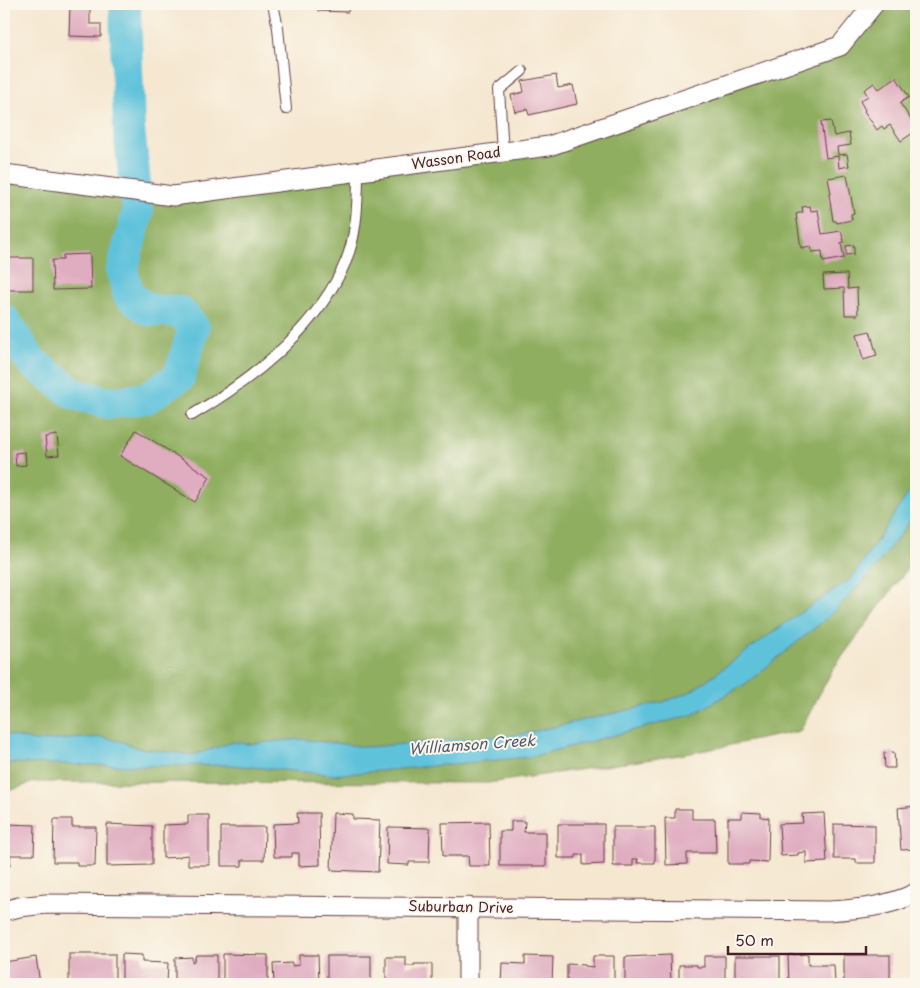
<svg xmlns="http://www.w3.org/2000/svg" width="920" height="988" font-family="'Playpen Sans',sans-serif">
<rect width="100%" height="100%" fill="#fbf7ec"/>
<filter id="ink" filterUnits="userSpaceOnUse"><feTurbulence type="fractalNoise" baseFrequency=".02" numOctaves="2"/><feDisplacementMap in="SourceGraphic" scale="10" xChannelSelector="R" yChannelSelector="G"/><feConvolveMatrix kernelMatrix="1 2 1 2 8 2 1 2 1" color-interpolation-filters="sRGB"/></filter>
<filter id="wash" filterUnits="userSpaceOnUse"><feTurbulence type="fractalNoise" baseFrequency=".0096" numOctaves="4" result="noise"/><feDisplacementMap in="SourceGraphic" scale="20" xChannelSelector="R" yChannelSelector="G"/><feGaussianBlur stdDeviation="1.12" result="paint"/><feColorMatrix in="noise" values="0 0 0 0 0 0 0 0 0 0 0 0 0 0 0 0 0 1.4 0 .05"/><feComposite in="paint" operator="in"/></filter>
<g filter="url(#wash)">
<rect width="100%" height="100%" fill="#f5e7d0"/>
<path fill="#90ae61" stroke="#6d6646" d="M874,4H916V557L833,669L800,731L686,754L489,783L34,782L4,793V174L173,196L549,146L840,46Z"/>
<path fill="#5ec2db" stroke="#547083" d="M916,482V513L873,571L832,614L748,682L692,715L530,757L334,775L230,765L145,766L4,763V734L35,741L102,737L123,742L138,748L193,755L233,742L247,744L300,739L367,747L523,734L663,702L690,692L797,615L851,579Z"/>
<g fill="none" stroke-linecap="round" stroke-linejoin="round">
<path stroke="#5ec2db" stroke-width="32" d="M4,320L32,362L74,394L109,403L146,398L179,377L194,328L180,312L148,310L129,295L122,271L138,211L129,129L125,4"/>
</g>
<g id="blocks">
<g fill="#dfacc0">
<path d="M70,4H90V24H101V37L69,36Z"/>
<path d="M318,4H349L348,12L318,11Z"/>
<path d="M556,75L558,88L573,85L577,104L529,115L527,109L515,112L511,95L524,92L522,81Z"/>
<path d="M896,77L909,97L900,103L916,127V131L901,141L890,125L884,129L882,126L877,130L864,111L865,110L860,101L868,96L864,90L874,83L879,89Z"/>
<path d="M831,121L834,136L849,133L851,145L837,147L838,155L847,154L849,166L839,168L838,156L826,158L821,122Z"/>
<path d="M847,175L854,213L851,214L852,220L837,223L836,221H833L829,194H831L828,178Z"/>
<path d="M810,206L811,211L818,210L822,234L841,231L844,242L841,243L844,258L823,262L822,251L812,252L811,246L801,248L796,214L803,212L802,207Z"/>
<path d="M854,245V254L846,255V246Z"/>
<path d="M90,254L91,289L53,290L52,260H63V255Z"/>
<rect x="4" y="258" width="29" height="32"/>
<path d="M847,274L848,289L857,288L858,315H845L844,288L824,289L823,275Z"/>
<path d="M870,331L877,356L863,360L857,334Z"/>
<path d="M136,430L210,477L195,502L120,456Z"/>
<path d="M57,435L59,455L47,456L45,437Z"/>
<path d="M25,452L26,465L16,466L15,453Z"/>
<path d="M894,752L895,768H885L884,753Z"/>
<path d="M916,806V849L901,850L898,808Z"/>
<path d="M675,809H692V819H715L716,853H687V864L666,865L665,818H675Z"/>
<path d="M742,812L761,813V817L769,818L768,862L749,861V864H728V818H742Z"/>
<path d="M297,813H319L320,865L299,866V853H292V857H274L273,824L298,823Z"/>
<path d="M333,813L353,814V819L380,820L378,872L331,870Z"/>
<path d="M824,813L827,862L806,863V852L798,853V855L781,856L779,824L803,823L802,814Z"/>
<path d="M188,815H209V865H188V855L180,856V857L163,858V825L188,824Z"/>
<path d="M4,817H6V824L35,825L34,855H10V866H4Z"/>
<path d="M54,819H72V827H96L95,866H77V862H53Z"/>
<path d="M511,821H525L524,832H546V866H500V831H511Z"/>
<path d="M489,822L490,866H469L468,856H443L442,823Z"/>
<path d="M107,824L152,826V865L107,866Z"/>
<path d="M558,824H604V864L583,865V855H576V858H558Z"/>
<path d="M834,824L875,825V863H856V859H834Z"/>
<path d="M221,827H265L264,860H242V866H221Z"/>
<path d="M388,827L430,828L429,862H409V865L387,864Z"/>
<path d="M613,827H655V863H637L638,859H633V866H613Z"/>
<rect x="69" y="954" width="46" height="30"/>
<path d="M122,954L142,955V962L168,963L167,984H122Z"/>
<path d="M223,954L268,955V984H223Z"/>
<path d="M808,954V965H834L835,984H789L788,955Z"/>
<path d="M196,955H217V984H175V958L192,957V962L194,961Z"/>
<path d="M299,955H318L319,984H274L273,964L292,963V966L299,965Z"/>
<path d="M670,955L671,984H625V957Z"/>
<rect x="844" y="955" width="46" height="29"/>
<rect x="327" y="956" width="44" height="28"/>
<path d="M525,956L553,957L552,984H501L502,963L525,964Z"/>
<path d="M593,956H614V984H567V964L585,965V966L593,967Z"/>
<path d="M704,956H725V984H679V965H697V967H704Z"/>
<rect x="735" y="956" width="45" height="28"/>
<path d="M36,957L40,984H8L7,979H6L4,962Z"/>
<path d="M386,957H406V966H414V964H432V984H386Z"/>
</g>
</g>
</g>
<g filter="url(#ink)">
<use href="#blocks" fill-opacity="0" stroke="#643d44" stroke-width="1"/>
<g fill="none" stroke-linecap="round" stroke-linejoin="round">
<defs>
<g id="lane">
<path d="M273,4L278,28L286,109"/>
<path d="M503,152L499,90L522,71"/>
<path d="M192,415C251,380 309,335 341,272C357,241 358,205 358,171"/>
</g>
<g id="street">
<path d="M4,174L173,196L549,146L840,46L874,4"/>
<path d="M468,907V984"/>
<path d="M4,911L19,907L46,904L828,911C860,909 887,907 916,893"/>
</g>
</defs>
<use href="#lane" stroke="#643d44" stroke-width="12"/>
<use href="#street" stroke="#643d44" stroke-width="21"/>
<use href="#lane" stroke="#fff" stroke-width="10"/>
<use href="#street" stroke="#fff" stroke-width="19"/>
</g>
</g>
<g text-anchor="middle" stroke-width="4" stroke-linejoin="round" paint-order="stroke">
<g font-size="14" fill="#4a1f2b" stroke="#fbf7ec">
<text transform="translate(456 158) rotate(-8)" y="5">Wasson Road</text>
<text transform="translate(461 907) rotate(1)" y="5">Suburban Drive</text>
</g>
<g font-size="15" font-style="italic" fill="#515869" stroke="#fbf7ec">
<text transform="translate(472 745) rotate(-4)" y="5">Williamson Creek</text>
</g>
</g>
<rect width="920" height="988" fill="none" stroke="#fbf7ec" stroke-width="20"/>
<path d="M728 946v8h138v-8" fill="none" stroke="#4a1f2b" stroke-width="2.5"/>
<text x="735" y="946" font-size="15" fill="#4a1f2b" stroke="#fbf7ec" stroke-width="4" paint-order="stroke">50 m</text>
</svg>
